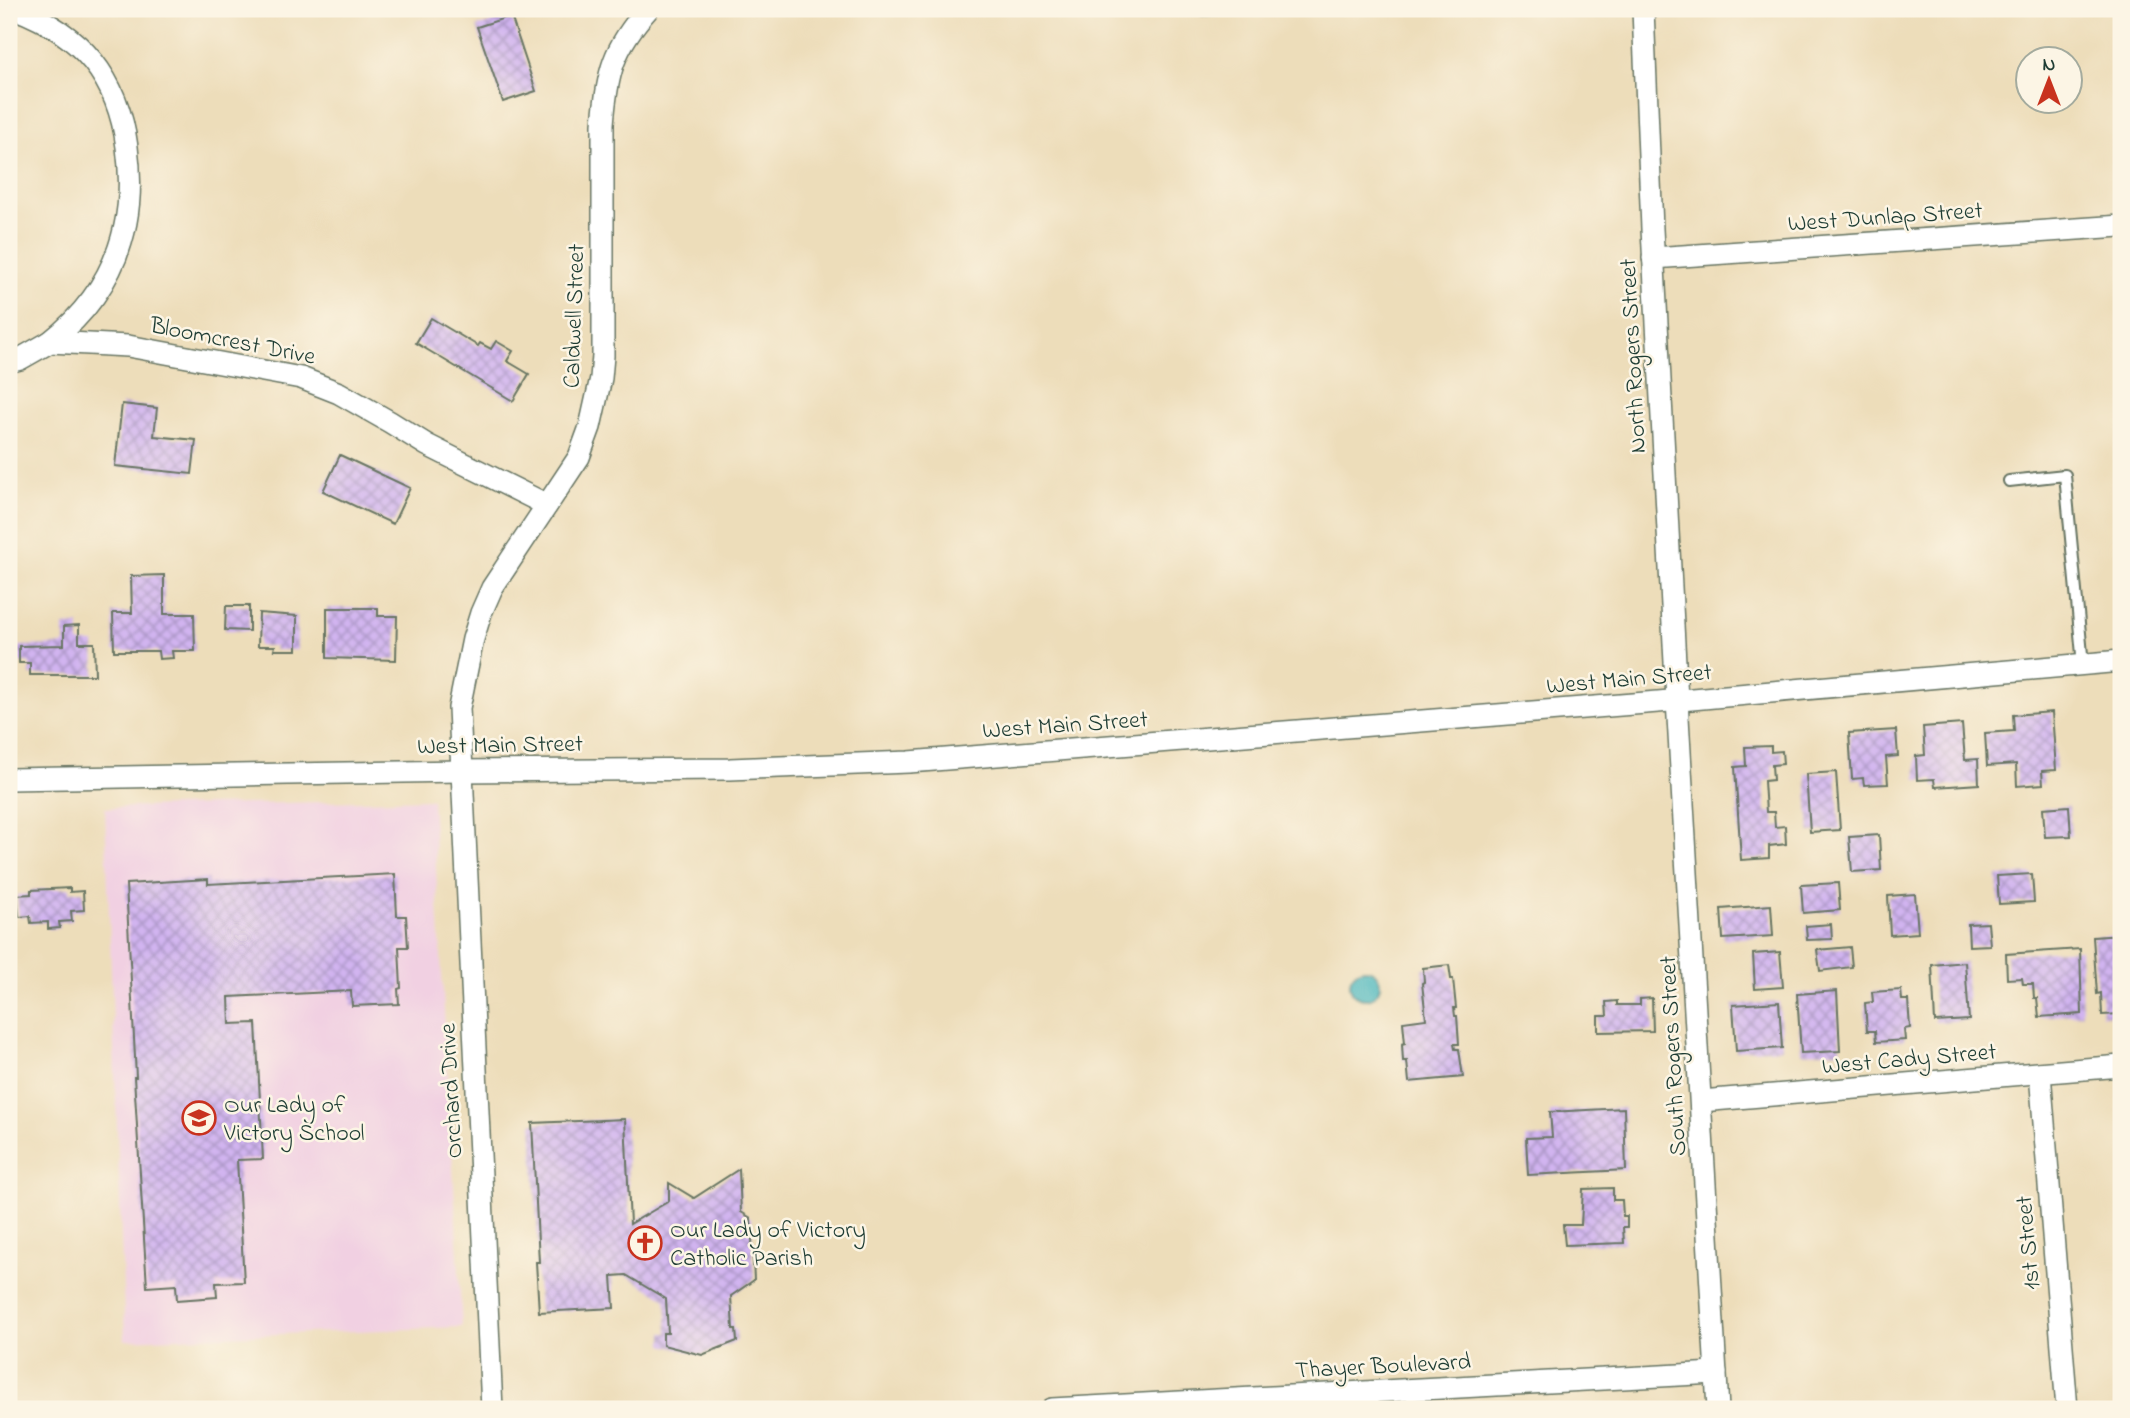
<svg xmlns="http://www.w3.org/2000/svg" width="2130" height="1418" font-family="'Indie Flower',sans-serif">
<defs>
<pattern id="building-cross-hatch" width="8" height="8" patternUnits="userSpaceOnUse" patternTransform="scale(1.75)"><rect width="8" height="8" fill="#d1b4f0"/><path d="M0 0l8 8M0 8l8-8" fill="none" stroke="#a994c3"/></pattern>
</defs>
<rect width="100%" height="100%" fill="#fcf5e5"/>
<filter id="ink" filterUnits="userSpaceOnUse"><feTurbulence type="fractalNoise" baseFrequency=".0143" numOctaves="2"/><feDisplacementMap in="SourceGraphic" scale="14" xChannelSelector="R" yChannelSelector="G"/><feConvolveMatrix kernelMatrix="1 2 1 2 8 2 1 2 1" color-interpolation-filters="sRGB"/></filter>
<filter id="wash" filterUnits="userSpaceOnUse"><feTurbulence type="fractalNoise" baseFrequency=".00686" numOctaves="4" result="noise"/><feDisplacementMap in="SourceGraphic" scale="28" xChannelSelector="R" yChannelSelector="G"/><feGaussianBlur stdDeviation="1.57" result="paint"/><feColorMatrix in="noise" values="0 0 0 0 0 0 0 0 0 0 0 0 0 0 0 0 0 1.4 0 .05"/><feComposite in="paint" operator="in"/></filter>
<g filter="url(#wash)">
<rect width="100%" height="100%" fill="#edddba"/>
<path fill="#f1d0e2" d="M432,799L462,1327L125,1340L105,808Z"/>
<g fill="#43b4bb" stroke="#317878" stroke-width="2">
<path d="M1202,9H1245V11L1202,15Z"/>
<circle cx="1365" cy="984" r="15"/>
</g>
<g id="blocks">
<g fill="url(#building-cross-hatch)">
<path d="M511,16L536,91L503,102L477,27Z"/>
<path d="M431,318L478,346L480,343L491,349L496,341L513,351L507,361L529,374L513,401L416,343Z"/>
<path d="M122,404L157,408L154,436L196,440L192,474L115,466Z"/>
<path d="M340,455L410,488L393,524L323,491Z"/>
<path d="M164,575V614H194L195,651H172L173,658L159,659L158,651H114L113,613H132L131,576Z"/>
<path d="M226,606H249V631L225,630Z"/>
<path d="M327,608H378V616H397L396,660L327,658Z"/>
<path d="M259,613L297,616V650H274L275,646H258Z"/>
<path d="M79,625V643H94L95,675H30V663H19V646L64,645V626Z"/>
<path d="M2052,712L2056,770L2042,771L2043,784L2017,786L2016,764L1987,766L1985,733L2014,731L2013,715Z"/>
<path d="M1962,724L1965,760L1978,759L1979,784L1935,787L1934,779L1917,780L1916,756L1925,755L1923,727Z"/>
<path d="M1896,730L1898,756L1886,757L1888,784L1864,785L1863,778L1852,779L1849,733Z"/>
<path d="M1771,746V752L1782,751L1783,764L1772,765L1773,780L1764,781L1766,812H1774L1775,827L1785,826L1786,844L1769,846V858L1741,860L1735,767L1746,766L1745,747Z"/>
<path d="M1836,772L1840,830L1810,832L1806,774Z"/>
<path d="M2069,806L2071,836L2045,837L2043,808Z"/>
<path d="M1879,835L1881,870L1852,872L1849,837Z"/>
<path d="M395,874L397,916H406L408,947H399L401,988L398,989L399,1004L352,1006L351,991L229,997L230,1024L256,1023L263,1159L237,1160L244,1282L216,1283L217,1297L177,1300L176,1285L147,1287L134,1077H136L126,884L208,879V884Z"/>
<path d="M2032,874L2034,902L1999,904L1997,876Z"/>
<path d="M1838,883L1840,910L1803,913L1801,885Z"/>
<path d="M70,888V892L83,891L84,910L71,911L72,921L59,922L60,928L48,929V922L31,923L30,916L19,917L17,895L31,894V890Z"/>
<path d="M1915,894L1918,933L1890,935L1888,896Z"/>
<path d="M1771,905L1773,936L1723,939L1721,909Z"/>
<path d="M1988,923L1990,945L1969,946L1968,924Z"/>
<path d="M1831,924L1832,939L1807,940L1806,926Z"/>
<path d="M2121,935V1014L2102,1015L2101,993L2097,994L2093,937Z"/>
<path d="M1850,947L1852,967L1820,971L1817,950Z"/>
<path d="M2080,949L2082,1014L2039,1017L2037,998H2034L2033,984H2023L2022,978L2007,979L2006,954Z"/>
<path d="M1780,952L1783,987L1755,989L1753,954Z"/>
<path d="M1965,962L1969,1020L1935,1022L1932,965Z"/>
<path d="M1449,965L1451,979H1453L1456,1008H1454L1455,1016H1457L1459,1044H1454L1455,1049H1459L1463,1077L1409,1082L1407,1061H1403L1402,1044L1405,1043L1403,1022L1426,1019L1422,983L1424,982L1423,968Z"/>
<path d="M1901,990L1902,1000H1908L1910,1028L1904,1029L1905,1040L1876,1042L1875,1031H1867L1865,1003L1873,1002L1872,992Z"/>
<path d="M1837,991L1840,1051L1801,1053L1797,994Z"/>
<path d="M1652,998L1653,1031L1598,1032V1016H1607L1606,1002L1617,1001V1005H1640V999Z"/>
<path d="M1779,1002L1782,1048L1736,1051L1733,1005Z"/>
<path d="M1624,1108L1626,1170L1528,1175L1526,1138L1552,1137L1550,1112Z"/>
<path d="M625,1119L630,1224L669,1201V1183L694,1198L739,1169L741,1212L751,1218L754,1280L731,1296L733,1329H736L737,1341L702,1355L663,1345V1333H668L666,1299L626,1275L612,1276L614,1308L539,1312L536,1262H539L532,1123Z"/>
<path d="M1613,1188V1200H1622L1623,1216H1627V1227H1623L1624,1243L1565,1245L1563,1225H1581L1583,1189Z"/>
</g>
</g>
</g>
<g filter="url(#ink)">
<use href="#blocks" fill-opacity="0" stroke="#677563" stroke-width="2"/>
<g fill="none" stroke-linecap="round" stroke-linejoin="round">
<defs>
<path id="lane" d="M2009,481L2065,475L2083,665"/>
<g id="street">
<path d="M16,9C82,34 118,78 127,147C138,227 113,292 50,342"/>
<path d="M1643,9L1652,229L1677,700L1718,1409"/>
<path d="M1653,258L2121,226"/>
<path d="M9,362L20,359L50,342L128,346L301,378L339,393L390,422L427,445L547,505"/>
<path d="M9,779L460,771L730,769L909,762L1658,702L2121,661"/>
<path d="M2040,1073L2067,1409"/>
<path d="M1701,1101L2121,1066"/>
<path d="M492,1409L459,708L473,639L481,613L492,588L579,457L590,427L601,378L603,356V124C607,73 613,48 648,9"/>
<path d="M1052,1409L1716,1373"/>
</g>
</defs>
<use href="#lane" stroke="#677563" stroke-width="14"/>
<use href="#street" stroke="#677563" stroke-width="24"/>
<use href="#lane" stroke="#fff" stroke-width="10"/>
<use href="#street" stroke="#fff" stroke-width="21"/>
</g>
</g>
<defs>
<symbol id="school-ring" viewBox="-11 -11 22 22"><circle r="9.5" fill="#fcf5e5" stroke="#c8321e" stroke-width="1.5"/><path d="M0-5L7-2L0 1L-7-2ZM-4 1L0 2.5L4 1V4Q0 6-4 4Z" fill="#c8321e"/></symbol>
<symbol id="church-ring" viewBox="-11 -11 22 22"><circle r="9.5" fill="#fcf5e5" stroke="#c8321e" stroke-width="1.5"/><path d="M-1.2-6h2.4v3.5h3.3v2.4h-3.3V6h-2.4V-.1h-3.3v-2.4h3.3Z" fill="#c8321e"/></symbol>
</defs>
<g fill-rule="evenodd">
<use href="#school-ring" x="180" y="1099" width="38" height="38"/>
<use href="#church-ring" x="626" y="1224" width="38" height="38"/>
</g>
<g text-anchor="middle" stroke-width="5" stroke-linejoin="round" paint-order="stroke">
<g font-size="24" fill="#1f3d34" stroke="#fcf5e5">
<text transform="translate(1885 216) rotate(-4)" y="8">West Dunlap Street</text>
<text transform="translate(573 316) rotate(-88)" y="8">Caldwell Street</text>
<text transform="translate(233 340) rotate(11)" y="8">Bloomcrest Drive</text>
<text transform="translate(1632 356) rotate(-93)" y="8">North Rogers Street</text>
<text transform="translate(1629 678) rotate(-5)" y="8">West Main Street</text>
<text transform="translate(1065 724) rotate(-4)" y="8">West Main Street</text>
<text transform="translate(500 744) rotate(-1)" y="8">West Main Street</text>
<text transform="translate(1672 1056) rotate(-93)" y="8">South Rogers Street</text>
<text transform="translate(1909 1058) rotate(-5)" y="8">West Cady Street</text>
<text transform="translate(450 1091) rotate(-93)" y="8">Orchard Drive</text>
<text transform="translate(2027 1243) rotate(-95)" y="8">1st Street</text>
<text transform="translate(1383 1365) rotate(-3)" y="8">Thayer Boulevard</text>
</g>
<g font-size="24" fill="#1f3d34" stroke="#fcf5e5" text-anchor="start">
<text x="224" y="1112">Our Lady of<tspan x="224" dy="28">Victory School</tspan></text>
<text x="670" y="1237">Our Lady of Victory<tspan x="670" dy="28">Catholic Parish</tspan></text>
</g>
</g>
<rect width="2130" height="1418" fill="none" stroke="#fcf5e5" stroke-width="35"/>
<g transform="translate(2049 80)"><circle r="33" fill="#fcf5e5" stroke="#a4ab9e" stroke-width="2"/>
<path d="M0-5L12 26L0 18L-12 26Z" fill="#c8321e"/>
<text y="-10" font-size="19" font-weight="bold" text-anchor="middle" fill="#1f3d34">N</text>
</g>
</svg>
